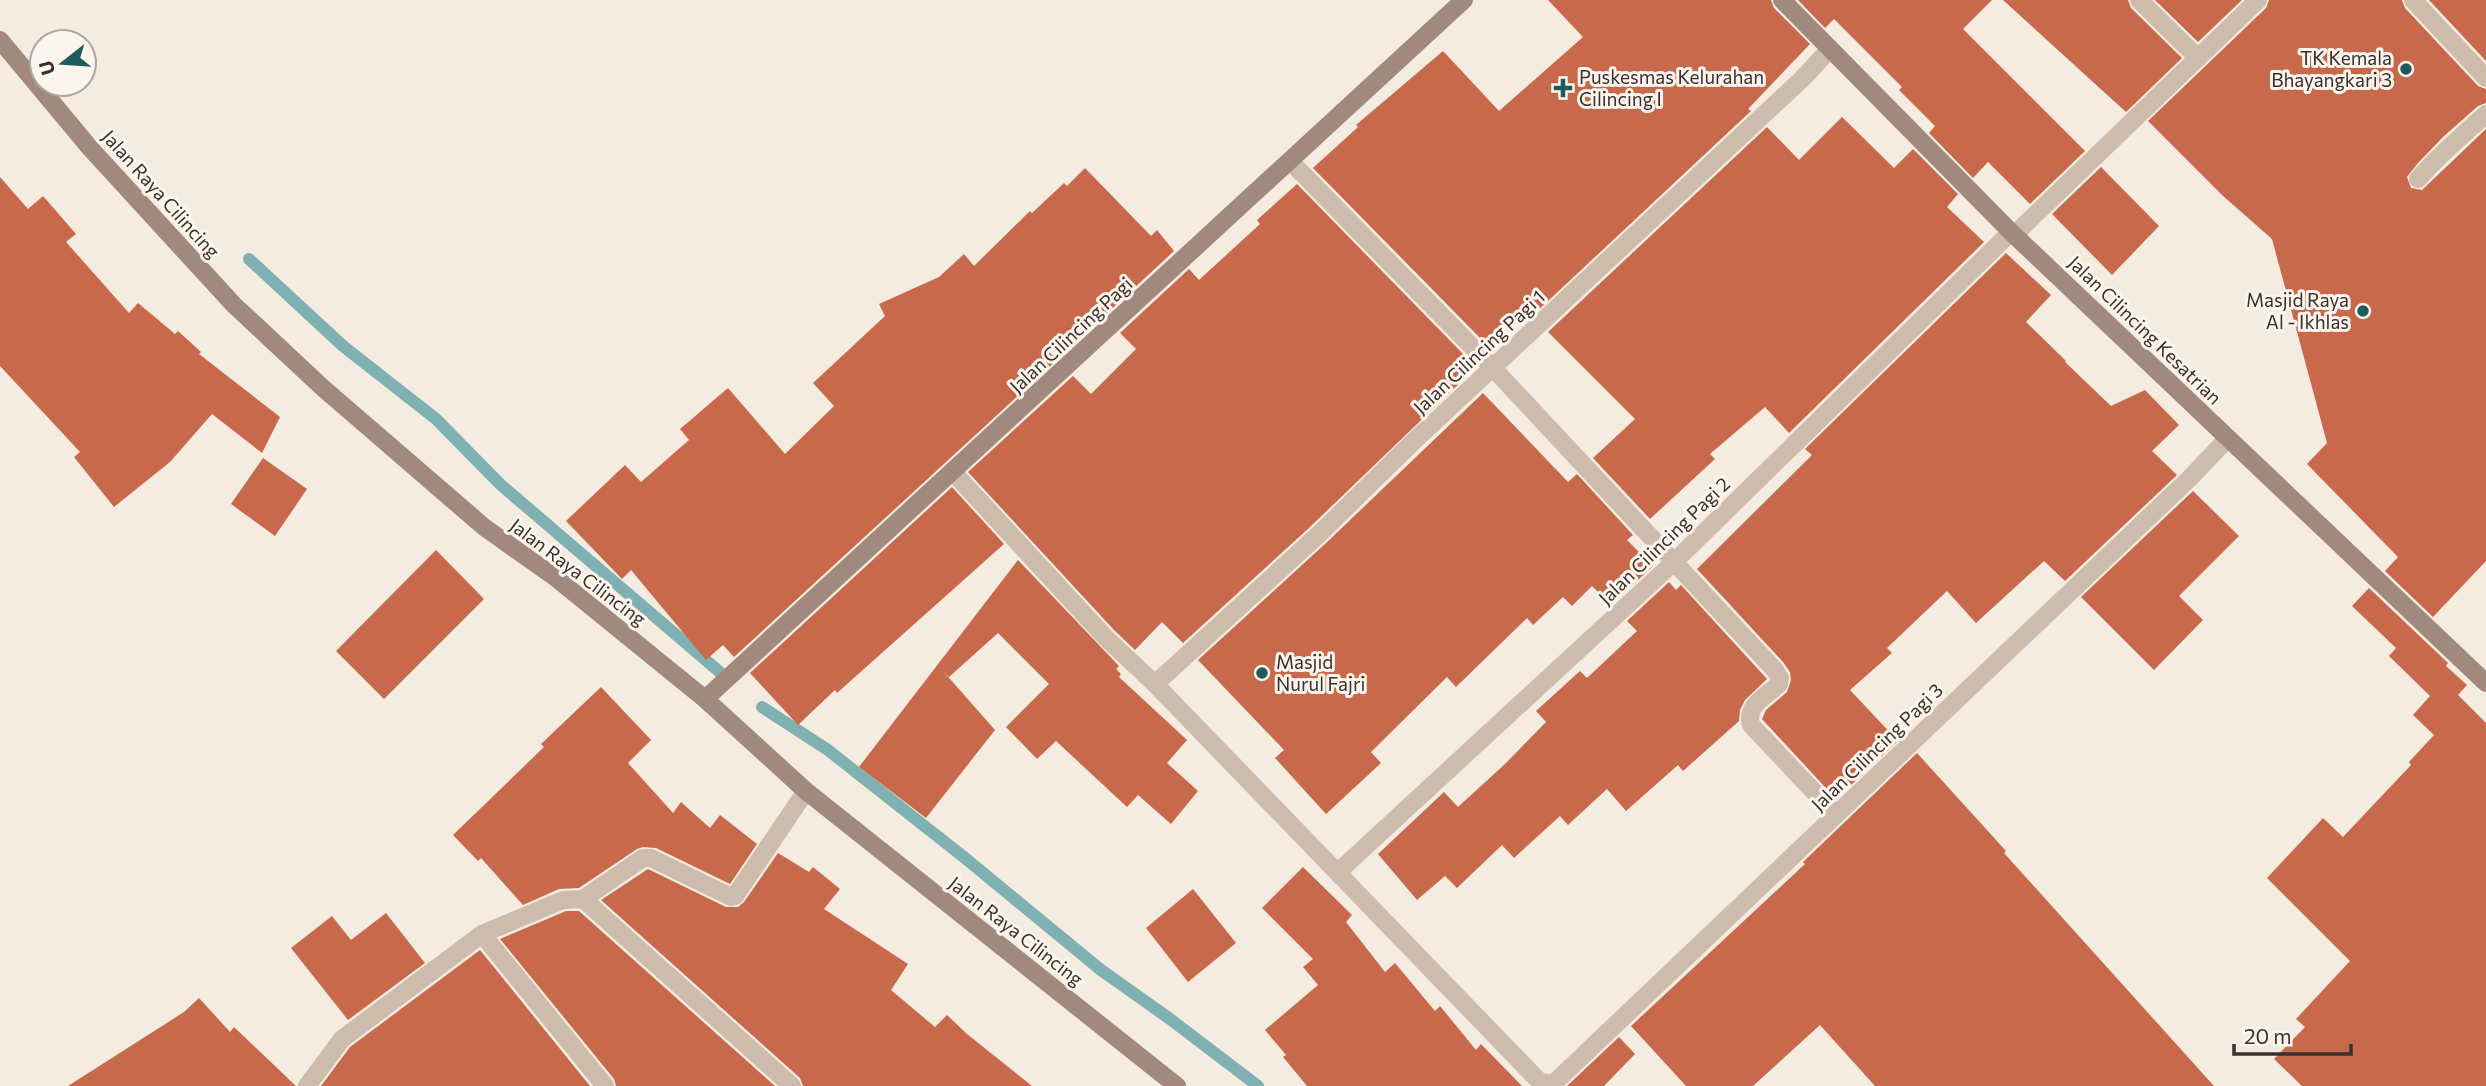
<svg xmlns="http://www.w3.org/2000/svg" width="2486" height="1086" font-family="Commissioner,sans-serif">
<rect width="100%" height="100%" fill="#f4ebe1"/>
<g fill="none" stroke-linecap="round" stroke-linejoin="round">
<g stroke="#7fb0b2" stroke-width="12">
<path d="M249,259L343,346L436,419L501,485L722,674"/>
<path d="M762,707L828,750L965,858L1101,970L1170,1019L1258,1086"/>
</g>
</g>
<g fill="#c8694b">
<path d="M1548,0H1771L1774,8L1810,44L1748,109L1751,111L1532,316L1523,307L1484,342L1313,168L1358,127L1356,125L1443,51L1499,111L1583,37Z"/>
<path d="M1798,0H1992L1963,29L2085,151L2030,204L1988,162L1973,178L1929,133L1935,126L1899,90L1902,87L1834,19L1825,28Z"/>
<path d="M2003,0H2128L2131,8L2182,58L2126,112Z"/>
<path d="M2155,0H2242L2198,42Z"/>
<path d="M2269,0H2402L2405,8L2478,86L2486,89V103L2478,106L2443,137L2418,163L2407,177L2411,188L2422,190L2486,129V561L2433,617L2385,571L2398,557L2307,464L2327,443L2272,239L2222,195L2148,121L2266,8Z"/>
<path d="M2429,0H2486V61Z"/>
<path d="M1842,117L1894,168L1913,149L1958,194L1947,207L1984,242L1789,433L1765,407L1710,454L1715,459L1650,519L1593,458L1635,419L1548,332L1767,127L1799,160Z"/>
<path d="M2101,167L2159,226L2112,275L2052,214Z"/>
<path d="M1085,168L1151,236L1157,230L1174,251L1103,317L1095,309L1048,351L1057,360L734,657L723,645L706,660L631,570L622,579L566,521L625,465L641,482L689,440L680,429L728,388L785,454L834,406L813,383L885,316L879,304L939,277L964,254L974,266L1030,211L1032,213L1064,183L1067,186Z"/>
<path d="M0,177L28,209L43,196L76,234L66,242L129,313L138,303L175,334L178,331L201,352L199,354L280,417L262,453L212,414L170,462L114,507L74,457L80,452L0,366Z"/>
<path d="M1297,184L1467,358L1457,367L1467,376L1309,528L1183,643L1162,622L1135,650L1114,630L968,472L1073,376L1091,394L1136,349L1120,333L1189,269L1199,280L1260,224L1257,220Z"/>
<path d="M2006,253L2051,295L2026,322L2066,361L2065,362L2111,406L2145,390L2179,425L2152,451L2177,475L2065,581L2044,561L1976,623L1947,591L1887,648L1892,653L1850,690L1898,741L1836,799L1762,719L1766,710L1787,692L1791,680L1790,672L1783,662L1697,569L1812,455L1805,449Z"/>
<path d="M1483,393L1568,482L1577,474L1633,535L1627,540L1653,566L1611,605L1592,586L1572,606L1563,597L1533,625L1527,618L1456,687L1447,677L1371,752L1381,763L1326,814L1275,758L1284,750L1198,660L1325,544Z"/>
<path d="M263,458L307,489L275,536L231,504Z"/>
<path d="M952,487L1004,544L837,693L835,690L798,725L750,673Z"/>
<path d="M2193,491L2239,536L2179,596L2203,620L2154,670L2081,597Z"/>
<path d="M436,550L484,599L384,699L336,651Z"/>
<path d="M1018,560L1119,666L1116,669L1121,674L1119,677L1187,740L1167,763L1198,791L1171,824L1138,795L1127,807L1056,741L1037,759L1006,727L1049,684L998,633L949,677L943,671L995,730L926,818L859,767Z"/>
<path d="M1669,582L1676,590L1681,585L1767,679L1745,700L1740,710L1739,721L1683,771L1678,765L1626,811L1607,789L1568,825L1560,816L1514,858L1502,845L1457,888L1445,876L1417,900L1378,854L1444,792L1458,807L1505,764L1546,722L1536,711L1580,671L1587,678L1637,631L1627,621Z"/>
<path d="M2369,588L2448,663L2446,666L2467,685L2458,695L2486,723V1086H2302L2274,1059L2305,1027L2296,1019L2350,961L2267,878L2323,818L2343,837L2411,765L2409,762L2434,735L2413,715L2430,696L2389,656L2396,648L2352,606Z"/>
<path d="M601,687L651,740L628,763L673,813L681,802L710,828L720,815L757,844L730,884L656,848L643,847L637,849L579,888L559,889L523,905L481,858L478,861L453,835L544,747L541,744Z"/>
<path d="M1917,753L2006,851L2004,853L2214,1086H1875L1820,1025L1753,1086H1686L1631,1026L1805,864L1803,862Z"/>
<path d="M778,853L809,872L813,867L840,889L824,909L908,964L891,990L935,1027L947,1015L967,1034L1032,1086H803L800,1078L601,900L648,869L726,907H738L744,902Z"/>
<path d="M1303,867L1352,915L1346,922L1385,972L1395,963L1435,1011L1440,1006L1476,1050L1481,1044L1522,1086H1307L1283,1057L1286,1055L1265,1030L1318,985L1303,967L1313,959L1262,908Z"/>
<path d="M1193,889L1236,943L1188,982L1146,928Z"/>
<path d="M566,911H579L775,1086H616L614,1079L500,939Z"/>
<path d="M386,913L425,963L348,1020L291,948L332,916L351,940Z"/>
<path d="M480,950L590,1086H321L350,1047Z"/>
<path d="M199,998L230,1032L234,1027L296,1086H68L184,1012Z"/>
<path d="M1619,1037L1635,1054L1604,1086H1567Z"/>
</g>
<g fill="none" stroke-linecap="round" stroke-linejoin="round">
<g stroke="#cdbbac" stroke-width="18">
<path d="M2139,0L2198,58"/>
<path d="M2413,0L2486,78"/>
<path d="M1290,161L1493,368L1775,670L1780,678L1779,684C1766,696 1745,706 1751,725L1836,815"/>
<path d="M2418,179C2439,155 2463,135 2486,114"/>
<path d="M2015,234L2258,0"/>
<path d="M953,472L1106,638L1155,684L1540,1082L1553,1084L2189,479L2227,439"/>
<path d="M1155,684L1317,536L1413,442L1802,79L1830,49"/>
<path d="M1338,872L1674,562L2011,232"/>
<path d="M583,899L792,1086"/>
<path d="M482,934L605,1086"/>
<path d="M307,1086L342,1039L482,934L563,900L583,899L643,858H651L731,897L735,896L806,791"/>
</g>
<g stroke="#a18a7d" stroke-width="18">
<path d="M1782,0L2011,232L2486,683"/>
<path d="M0,40L90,148L234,305L323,388L484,527L556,578L705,699L806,791L1177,1086"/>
<path d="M705,699L1464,0"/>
</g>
</g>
<g fill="#1f5a5e" stroke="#fbf5ee" stroke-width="2.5">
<circle cx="2406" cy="69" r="7"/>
<path d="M1559.5 77.5h7v7h7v7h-7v7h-7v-7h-7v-7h7z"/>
<circle cx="2363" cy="311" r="7"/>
<circle cx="1262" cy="673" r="7"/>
</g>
<g text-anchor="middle" stroke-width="6" stroke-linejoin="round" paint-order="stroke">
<g font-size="19" fill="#3b302b" stroke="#fbf5ee" text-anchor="end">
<text x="2392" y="65">TK Kemala<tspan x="2392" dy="22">Bhayangkari 3</tspan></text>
<text x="1579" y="84" text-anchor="start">Puskesmas Kelurahan<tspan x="1579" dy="22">Cilincing I</tspan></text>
<text x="2349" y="307">Masjid Raya<tspan x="2349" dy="22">Al - Ikhlas</tspan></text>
<text x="1276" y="669" text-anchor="start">Masjid<tspan x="1276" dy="22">Nurul Fajri</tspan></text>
</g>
<g font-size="19" fill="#3b302b" stroke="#fbf5ee">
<text transform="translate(161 194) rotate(48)" y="7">Jalan Raya Cilincing</text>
<text transform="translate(2145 330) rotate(44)" y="7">Jalan Cilincing Kesatrian</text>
<text transform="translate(1071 335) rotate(-43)" y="7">Jalan Cilincing Pagi</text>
<text transform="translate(1479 352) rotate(-43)" y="7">Jalan Cilincing Pagi 1</text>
<text transform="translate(1664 541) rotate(-44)" y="7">Jalan Cilincing Pagi 2</text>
<text transform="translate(578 572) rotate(37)" y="7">Jalan Raya Cilincing</text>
<text transform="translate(1877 747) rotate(-44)" y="7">Jalan Cilincing Pagi 3</text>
<text transform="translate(1016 931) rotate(38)" y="7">Jalan Raya Cilincing</text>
</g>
</g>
<g transform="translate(63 63) rotate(253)"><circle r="33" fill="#fbf5ee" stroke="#aea6a0" stroke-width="2"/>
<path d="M0-5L12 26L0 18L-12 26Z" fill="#1f5a5e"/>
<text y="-10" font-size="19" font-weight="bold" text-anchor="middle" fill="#3b302b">U</text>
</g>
<path d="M2234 1044v10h117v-10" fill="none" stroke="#3b302b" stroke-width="3.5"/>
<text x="2244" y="1044" font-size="21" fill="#3b302b" stroke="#fbf5ee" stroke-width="5" paint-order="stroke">20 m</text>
</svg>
